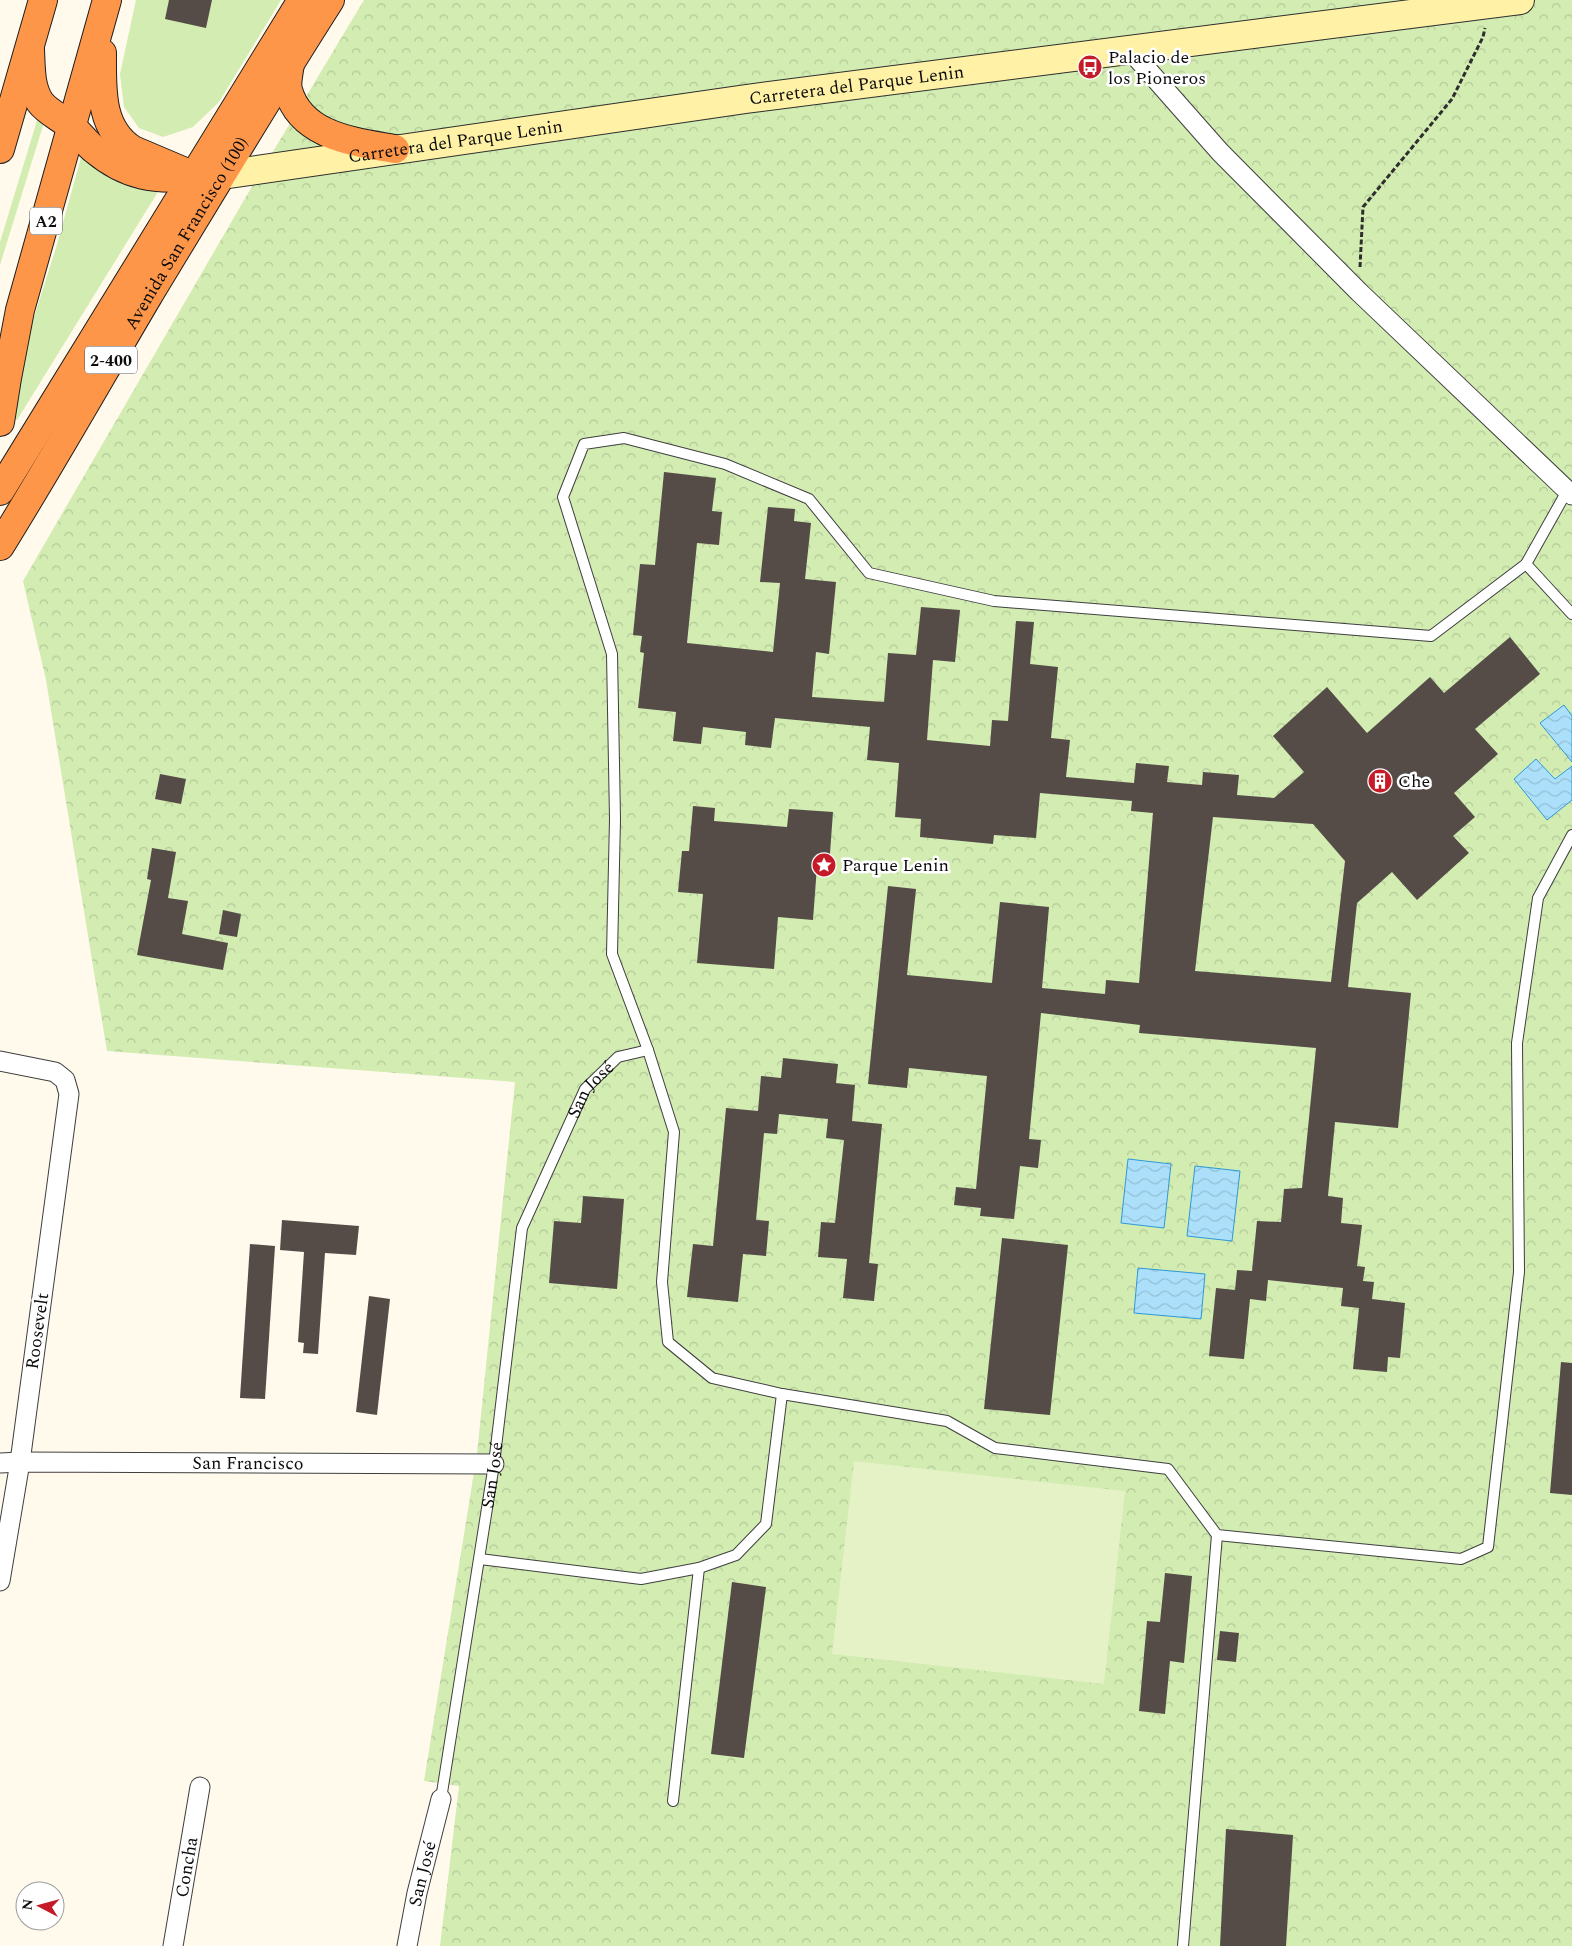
<svg xmlns="http://www.w3.org/2000/svg" width="1572" height="1946" font-family="Spectral,serif">
<defs>
<pattern id="park-crowns" width="20" height="18" patternUnits="userSpaceOnUse" patternTransform="scale(1.25)"><rect width="20" height="18" fill="#d2ecb2"/><path d="M2 6a3 3 0 1 1 6 0M12 15a3 3 0 1 1 6 0" fill="none" stroke="#b3c998"/></pattern>
<pattern id="water-waves" width="16" height="10" patternUnits="userSpaceOnUse" patternTransform="scale(1.25)"><rect width="16" height="10" fill="#ace0fa"/><path d="M0 5q4-4 8 0t8 0" fill="none" stroke="#93bfd5"/></pattern>
</defs>
<rect width="100%" height="100%" fill="#fffaeb"/>
<g fill="#d2ecb2">
<path d="M136,0H281L219,102L193,127L163,137L139,128L124,107L120,74Z"/>
<path d="M39,114L46,116L0,265V242Z"/>
<path d="M82,154L161,187L17,420L12,418L29,333L56,248Z"/>
</g>
<path fill="url(#park-crowns)" d="M364,0H1572V1946H440L459,1786L424,1781L477,1454L515,1082L107,1051L46,680L23,581L247,195Z"/>
<path fill="#e4f2c5" d="M854,1461L1125,1491L1104,1684L832,1654Z"/>
<g fill="url(#water-waves)" stroke="#2e99d6">
<path d="M1564,705L1572,716V762L1540,723Z"/>
<path d="M1536,759L1555,779L1572,766V800L1547,820L1514,779Z"/>
<path d="M1128,1159L1171,1164L1164,1228L1121,1223Z"/>
<path d="M1195,1166L1240,1171L1232,1241L1187,1236Z"/>
<path d="M1138,1268L1205,1274L1201,1319L1134,1313Z"/>
</g>
<g fill="#554c48" fill-rule="evenodd">
<path d="M169,0H212L206,28L165,19Z"/>
<path d="M664,472L716,478L712,511L722,512L719,545L697,543L687,643L773,652L780,583L760,582L768,507L795,509L794,521L811,523L805,579L836,582L829,654L816,652L812,697L884,702L888,653L916,655L921,607L960,610L955,662L933,660L927,740L990,746L992,720L1008,721L1016,621L1034,622L1030,664L1058,667L1051,738L1070,740L1066,777L1134,783L1136,763L1169,766L1167,782L1202,785L1203,772L1239,775L1237,795L1274,798L1304,772L1273,736L1327,687L1367,733L1430,677L1444,693L1510,637L1540,674L1475,729L1498,754L1454,793L1475,817L1453,836L1469,853L1417,900L1392,872L1357,903L1348,987L1411,993L1398,1128L1335,1122L1328,1196L1343,1198L1341,1223L1362,1225L1357,1266L1365,1267L1363,1281L1374,1282L1372,1299L1405,1303L1400,1358L1388,1357L1387,1372L1353,1369L1359,1308L1341,1306L1343,1288L1268,1280L1266,1301L1250,1299L1244,1359L1209,1356L1216,1288L1235,1290L1237,1270L1252,1271L1257,1221L1281,1222L1284,1189L1302,1188L1316,1048L1139,1033L1140,1025L1041,1013L1029,1139L1041,1140L1038,1168L1020,1166L1014,1219L980,1216L981,1208L954,1205L956,1187L976,1189L987,1076L909,1068L907,1088L868,1084L888,886L916,889L907,975L992,983L1000,902L1049,907L1042,988L1105,994L1106,980L1139,983L1153,813L1131,811L1132,801L1040,793L1036,838L994,835L993,844L920,837L921,819L895,817L899,763L867,760L870,727L775,718L771,748L745,745L746,732L703,727L701,744L673,741L676,712L638,708L644,653L640,652L642,636L633,635L640,564L655,565ZM1213,817L1313,824L1345,861L1331,982L1195,971Z"/>
<path d="M160,774L186,779L181,804L155,799Z"/>
<path d="M693,806L715,808L714,821L787,827L789,809L833,812L829,867L817,866L813,920L778,917L774,969L697,963L703,894L678,892L682,851H689Z"/>
<path d="M152,848L176,852L168,898L188,901L182,934L228,943L223,970L137,955L151,880L147,879Z"/>
<path d="M223,910L241,914L237,937L219,934Z"/>
<path d="M783,1058L838,1064L836,1083L855,1085L852,1121L882,1124L869,1263L878,1264L874,1301L843,1298L847,1259L818,1257L821,1222L835,1223L844,1140L826,1138L828,1119L779,1114L777,1134L764,1133L756,1220L769,1221L766,1256L743,1254L738,1302L687,1297L693,1244L713,1246L726,1108L758,1111L761,1076L781,1078Z"/>
<path d="M583,1196L624,1199L617,1289L549,1283L554,1221L581,1223Z"/>
<path d="M282,1220L359,1226L356,1255L325,1253L318,1354L303,1353L304,1343L298,1342L304,1252L280,1250Z"/>
<path d="M1002,1238L1068,1245L1050,1415L984,1409Z"/>
<path d="M250,1244L275,1246L265,1399L240,1398Z"/>
<path d="M369,1296L390,1299L377,1415L356,1412Z"/>
<path d="M1561,1362L1572,1363V1495L1550,1493Z"/>
<path d="M1165,1573L1192,1576L1184,1663L1170,1661L1165,1714L1139,1711L1147,1621L1160,1622Z"/>
<path d="M732,1582L766,1587L744,1758L711,1754Z"/>
<path d="M1220,1631L1239,1633L1236,1662L1217,1660Z"/>
<path d="M1226,1829L1293,1835L1286,1946H1220Z"/>
</g>
<g fill="none" stroke-linecap="round" stroke-linejoin="round">
<defs>
<g id="lane">
<path d="M1567,491L1526,564L1431,636L994,601L869,573L809,499L725,464L624,438L584,444L563,497L612,654L615,819L612,954L648,1050L674,1132L662,1282L668,1342L712,1378L782,1394L947,1421L995,1448L1168,1469L1217,1535L1461,1559L1488,1547L1519,1272L1517,1043L1538,898L1572,835"/>
<path d="M1526,564L1572,614"/>
<path d="M480,1559L641,1579L699,1568L736,1555L766,1524L782,1394"/>
<path id="s1" d="M441,1799L494,1464L522,1228L585,1089L618,1057L648,1050"/>
<path d="M673,1801L699,1568"/>
<path d="M1183,1946L1217,1535"/>
</g>
<g id="street">
<path d="M1130,50L1220,152L1359,292L1572,495"/>
<path d="M0,1061L55,1072L65,1080L69,1094L20,1462L0,1581"/>
<path id="s2" d="M0,1463L20,1462L494,1464"/>
<path id="s3" d="M173,1946L200,1787"/>
<path id="s4" d="M407,1946L417,1893L441,1799"/>
</g>
<g id="secondary">
<path id="s5" d="M203,176L222,175L746,99L1520,0"/>
</g>
<g id="highway">
<path d="M30,50C31,68 30,87 40,102C48,113 64,119 73,128C81,135 87,144 95,150C126,176 156,181 195,176"/>
<path d="M102,53C102,88 99,129 133,150L192,175"/>
<path d="M290,63C289,72 286,83 288,90C301,137 356,142 395,149"/>
<path d="M0,149L43,0"/>
<path d="M0,422L7,378L20,310L107,0"/>
<path d="M0,491L302,0"/>
<path id="s6" d="M0,546C51,464 99,379 148,296C208,197 268,97 330,0"/>
</g>
</defs>
<use href="#lane" stroke="#3f3f3f" stroke-width="12"/>
<use href="#street" stroke="#3f3f3f" stroke-width="21"/>
<use href="#secondary" stroke="#2e2e2e" stroke-width="30"/>
<use href="#highway" stroke="#1d1d1d" stroke-width="30"/>
<path stroke="#2e2e2e" stroke-width="3" stroke-dasharray="5 2.5" stroke-linecap="butt" d="M1360,267L1363,207L1452,99L1483,37L1485,28"/>
<use href="#lane" stroke="#fff" stroke-width="10"/>
<use href="#street" stroke="#fff" stroke-width="19"/>
<use href="#secondary" stroke="#fff2a6" stroke-width="28"/>
<use href="#highway" stroke="#fe9649" stroke-width="28"/>
</g>
<defs>
<symbol id="bus-disc" viewBox="-11 -11 22 22"><circle r="9.5" fill="#c51b29" stroke="#fff"/><path d="M-5-6H5V4H4V6H2V4H-2V6H-4V4H-5ZM-3.5-4V0h7V-4ZM-3.5 1.2v1.5H-2V1.2ZM2 1.2v1.5H3.5V1.2Z" fill="#fff"/></symbol>
<symbol id="building-disc" viewBox="-11 -11 22 22"><circle r="9.5" fill="#c51b29" stroke="#fff"/><path d="M-4-6H4V6H1V3H-1V6H-4ZM-2.5-4.3h1.7v1.8h-1.7ZM.8-4.3h1.7v1.8H.8ZM-2.5-1h1.7V.8h-1.7ZM.8-1h1.7V.8H.8Z" fill="#fff"/></symbol>
<symbol id="sight-disc" viewBox="-11 -11 22 22"><circle r="9.5" fill="#c51b29" stroke="#fff"/><path d="M0-6L1.8-2.2L6-1.7L2.9 1.2L3.7 5.4L0 3.3L-3.7 5.4L-2.9 1.2L-6-1.7L-1.8-2.2Z" fill="#fff"/></symbol>
</defs>
<g fill-rule="evenodd">
<use href="#bus-disc" x="1076" y="53" width="28" height="28"/>
<use href="#building-disc" x="1366" y="767" width="28" height="28"/>
<use href="#sight-disc" x="810" y="851" width="28" height="28"/>
</g>
<g text-anchor="middle" stroke-width="5" stroke-linejoin="round" paint-order="stroke">
<g fill="#fff" stroke="#555" stroke-width="1">
<rect x="30" y="207.5" width="32" height="27" rx="4"/>
<rect x="85" y="346.5" width="52" height="27" rx="4"/>
</g>
<g font-size="16" font-weight="bold" fill="#0c0c0c">
<text x="46" y="227">A2</text>
<text x="111" y="366">2-400</text>
</g>
<g font-size="18" fill="#0c0c0c" stroke="#fff" text-anchor="start">
<text x="1108" y="63">Palacio de<tspan x="1108" dy="21">los Pioneros</tspan></text>
<text x="1398" y="787">Che</text>
<text x="842" y="871">Parque Lenin</text>
</g>
<g font-size="18" fill="#0c0c0c" stroke="#fff">
<text dy="6" stroke="none"><textPath href="#s5" startOffset="660">Carretera del Parque Lenin</textPath></text>
<text dy="6" stroke="none"><textPath href="#s5" startOffset="255">Carretera del Parque Lenin</textPath></text>
<text dy="6" stroke="none"><textPath href="#s6" startOffset="364">Avenida San Francisco (100)</textPath></text>
<text dy="6" stroke="none"><textPath href="#s1" startOffset="732">San José</textPath></text>
<text transform="translate(37 1331) rotate(-82)" y="6">Roosevelt</text>
<text dy="6" stroke="none"><textPath href="#s2" startOffset="248">San Francisco</textPath></text>
<text dy="6" stroke="none"><textPath href="#s1" startOffset="328">San José</textPath></text>
<text dy="6" stroke="none"><textPath href="#s3" startOffset="80">Concha</textPath></text>
<text dy="6" stroke="none"><textPath href="#s4" startOffset="74">San José</textPath></text>
</g>
</g>
<g transform="translate(40 1906) rotate(276)"><circle r="24" fill="#ffffff" stroke="#9e9e9e"/>
<path d="M0-4L9 19L0 12L-9 19Z" fill="#c51b29"/>
<text y="-8" font-size="14" font-weight="bold" text-anchor="middle" fill="#0c0c0c">N</text>
</g>
</svg>
